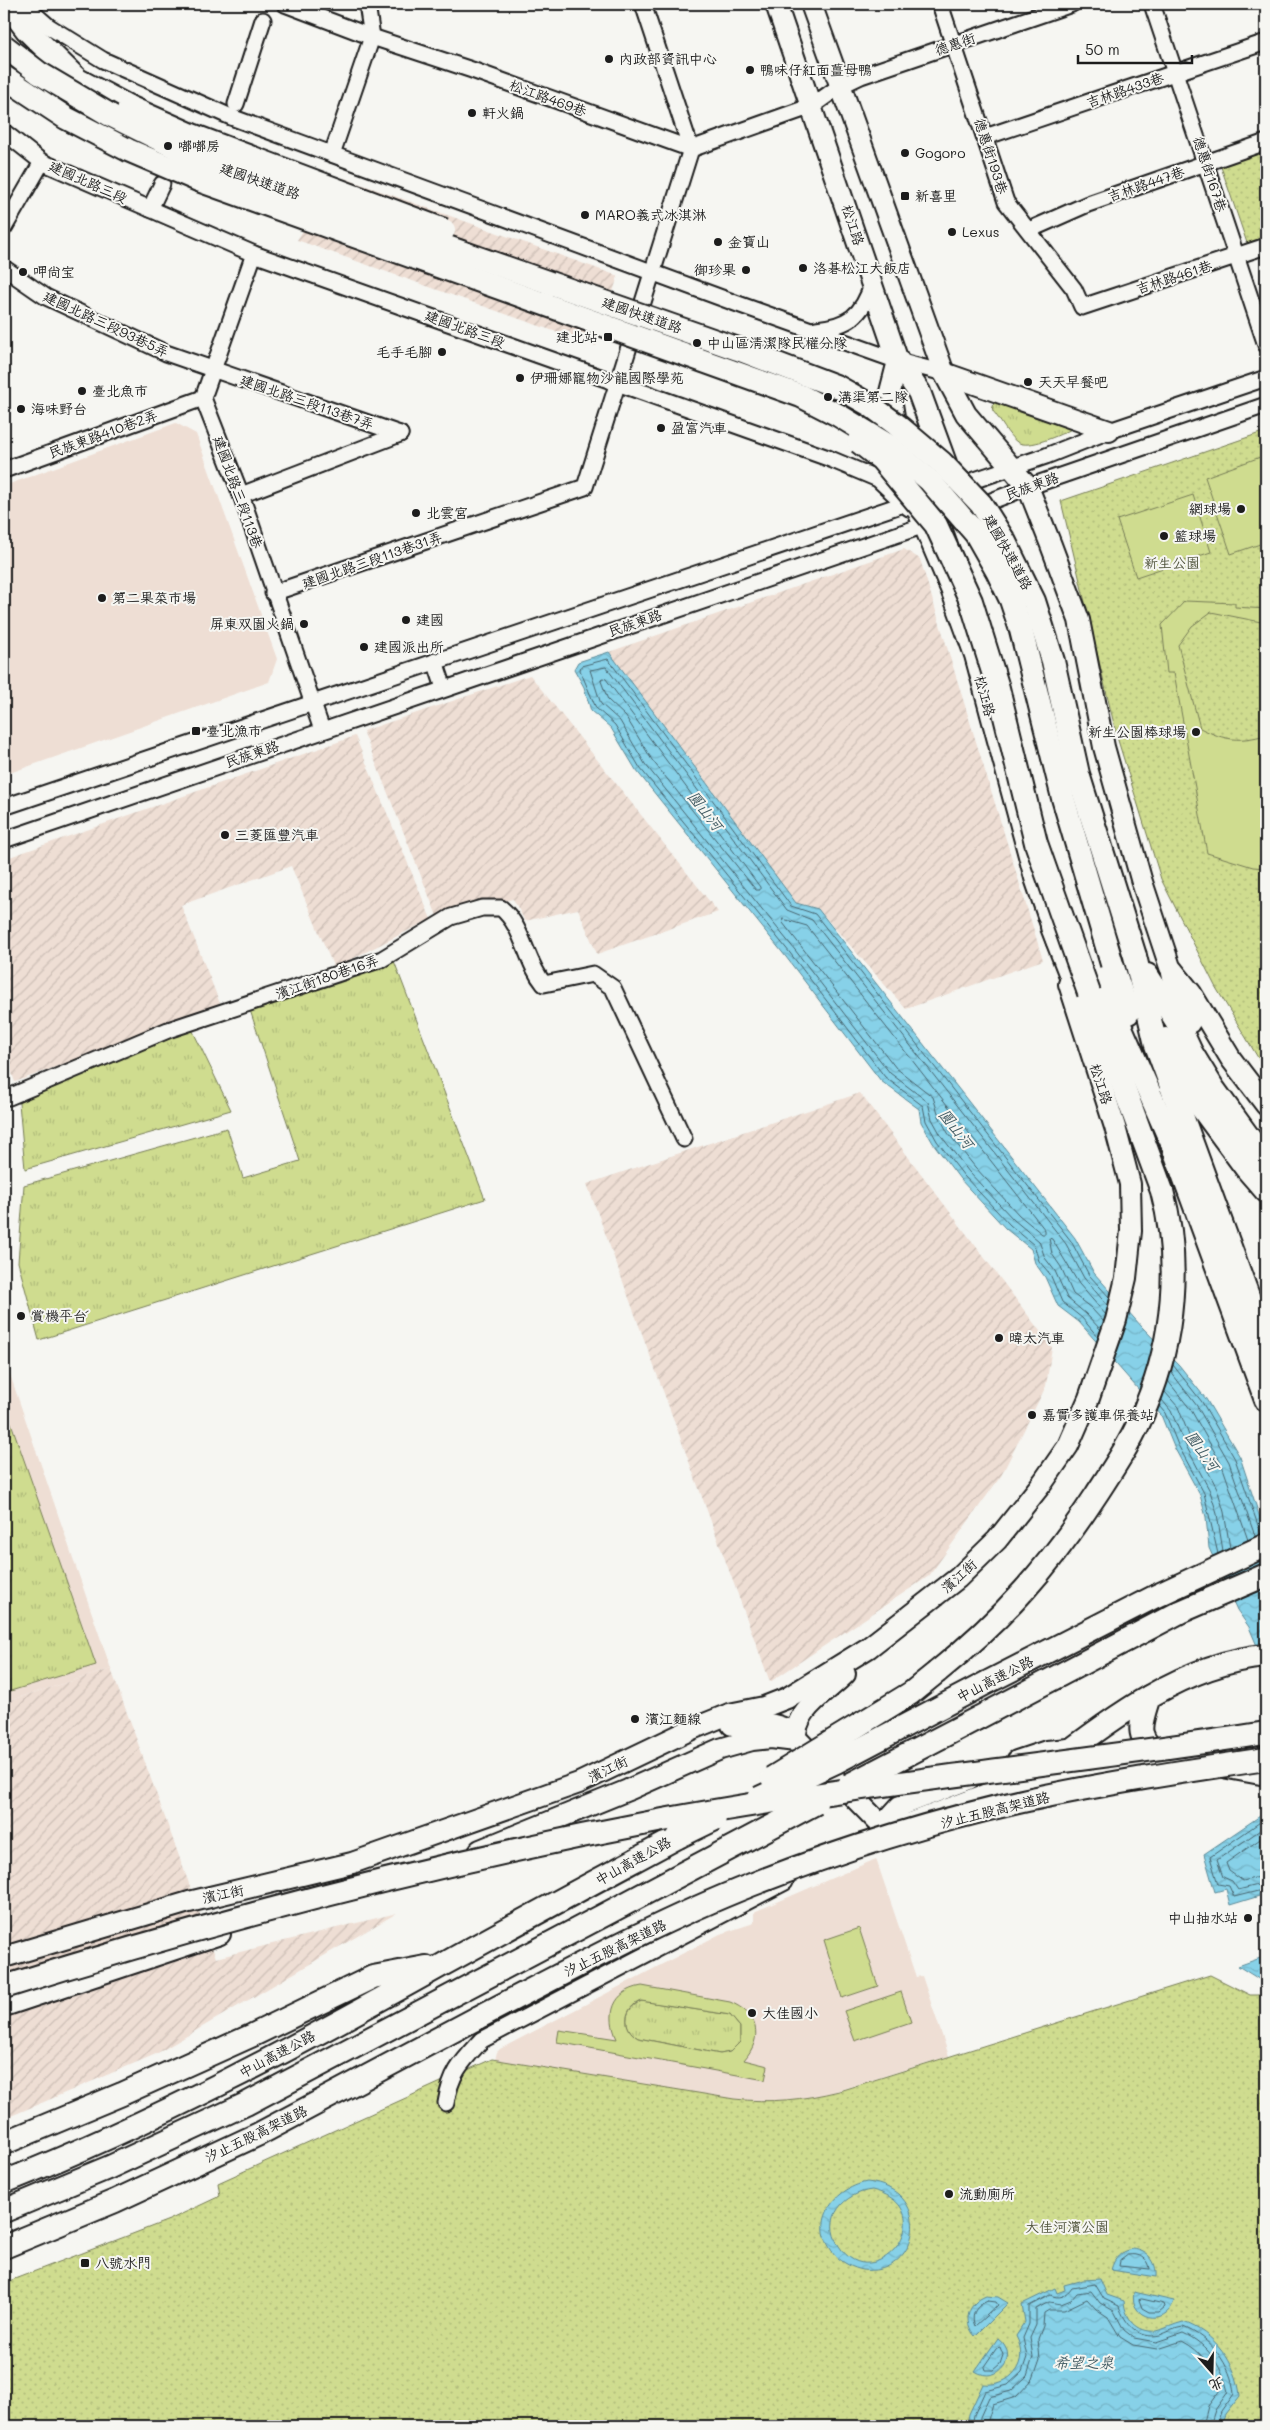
<svg xmlns="http://www.w3.org/2000/svg" width="1270" height="2430" font-family="Mali,'LXGW WenKai TC',sans-serif">
<defs>
<pattern id="industrial-furrows" width="10" height="10" patternUnits="userSpaceOnUse" patternTransform="scale(1.25)"><rect width="10" height="10" fill="#eeded4"/><path d="M-1 1l2-2M0 10L10 0M9 11l2-2" fill="none" stroke="#ccbeb5"/></pattern>
<pattern id="grass-tufts" width="24" height="20" patternUnits="userSpaceOnUse" patternTransform="scale(1.25)"><rect width="24" height="20" fill="#cfdc8f"/><path d="M3 7l-1-3M5 7V3M7 7l1-3M15 17l-1-3M17 17v-4M19 17l1-3" fill="none" stroke="#b1bc7b"/></pattern>
<pattern id="park-dots" width="8" height="8" patternUnits="userSpaceOnUse" patternTransform="scale(1.25)"><rect width="8" height="8" fill="#cfdc8f"/><path d="M2 2h.1M6 6h.1" fill="none" stroke="#b1bc7b" stroke-width="1.8" stroke-linecap="round"/></pattern>
<pattern id="water-waves" width="16" height="10" patternUnits="userSpaceOnUse" patternTransform="scale(1.25)"><rect width="16" height="10" fill="#87d1e8"/><path d="M0 5q4-4 8 0t8 0" fill="none" stroke="#74b3c6"/></pattern>
</defs>
<rect width="100%" height="100%" fill="#f6f6f2"/>
<filter id="ink" filterUnits="userSpaceOnUse"><feTurbulence type="fractalNoise" baseFrequency=".02" numOctaves="2"/><feDisplacementMap in="SourceGraphic" scale="10" xChannelSelector="R" yChannelSelector="G"/><feConvolveMatrix kernelMatrix="1 2 1 2 8 2 1 2 1" color-interpolation-filters="sRGB"/></filter>
<g filter="url(#ink)">
<g fill="#eeded4">
<path d="M176,423L196,434L277,659L269,682L4,775V486Z"/>
<path d="M4,1357L111,1669L4,1702Z"/>
<path d="M876,1859L916,1977L922,1976L949,2056L817,2097L765,2102L734,2099L495,2060L497,2052L500,2049L720,1934L754,1923V1912Z"/>
</g>
<g fill="url(#industrial-furrows)">
<path d="M344,178L618,276L596,346L297,240L316,210L338,214Z"/>
<path d="M904,549L920,559L1043,960L906,1009L818,909L796,903L609,652Z"/>
<path d="M530,675L718,912L597,954L578,909L525,921L513,899L437,916L363,731Z"/>
<path d="M355,736L431,919L334,968L291,866L181,905L221,1006L15,1082L4,1051V859Z"/>
<path d="M860,1093L1052,1347L1046,1386L1001,1476L929,1576L770,1682L587,1184Z"/>
<path d="M111,1669L216,1958L397,1913L156,2054L4,2119V1702Z"/>
</g>
<g fill="url(#grass-tufts)" stroke="#767c56">
<path d="M998,399L1075,425L1072,429C1061,434 1029,450 1017,442C1008,436 1000,419 993,411L992,406Z"/>
<path d="M394,961L485,1199L39,1340L18,1262L24,1185L227,1128L243,1178L300,1161L248,1004Z"/>
<path d="M189,1023L231,1110L25,1169L18,1092Z"/>
<path d="M4,1403L96,1665L4,1693Z"/>
<path d="M642,2001L730,2015L740,2027V2042L730,2052L720,2054L638,2038C621,2028 624,2007 642,2001Z"/>
</g>
<g fill="url(#park-dots)" stroke="#767c56">
<path d="M1266,149V236L1247,243L1220,164Z"/>
<path d="M1266,431V1071L1215,986L1161,879L1117,737L1061,501Z"/>
<path d="M1210,1975L1250,1995H1266V2426H4V2283L169,2220L220,2196L218,2183L492,2059L734,2099C770,2103 803,2100 839,2091Z"/>
</g>
<g fill="#cfdc8f" stroke="#767c56" fill-rule="evenodd">
<path d="M1266,455V542L1231,554L1205,477Z"/>
<path d="M1193,495L1211,552L1136,577L1117,520Z"/>
<path d="M1185,601L1235,603V607L1266,609V623L1211,612L1192,626L1178,645L1200,728C1226,741 1239,742 1266,735V868L1253,867L1207,853L1174,673H1167L1162,625Z"/>
<path d="M859,1928L878,1986L842,1998L824,1940Z"/>
<path d="M642,1986L730,2002C758,2013 764,2037 744,2060L768,2066L765,2080L557,2042L559,2030L617,2039C606,2015 612,1991 642,1986ZM641,2001L730,2015L740,2027V2042L730,2052L720,2054L638,2038C621,2028 624,2007 641,2001Z"/>
<path d="M901,1992L911,2022L855,2041L844,2011Z"/>
</g>
<g fill="url(#water-waves)" stroke="#5c8996" fill-rule="evenodd">
<path d="M609,652L796,903L818,909L1075,1238L1094,1273L1142,1327L1179,1365L1206,1399L1240,1457L1266,1536V1667L1249,1627L1237,1610L1209,1548L1206,1517L1200,1495L1174,1447L1161,1415L1079,1322L1058,1306L1045,1277L1035,1263L1031,1249L1006,1229L960,1179L933,1143L921,1122L919,1109L881,1081L786,957L636,770L611,728L591,711L584,687L574,669L578,662Z"/>
<path d="M1266,1812V1894L1230,1905L1226,1889L1215,1892L1204,1854Z"/>
<path d="M1266,1956V1980L1262,1981L1238,1966Z"/>
<path d="M867,2182C936,2189 920,2277 863,2270C853,2268 843,2263 836,2256C808,2225 832,2189 867,2182ZM872,2190C948,2208 875,2301 839,2246C821,2218 844,2193 872,2190Z"/>
<path d="M1133,2249C1148,2251 1157,2261 1156,2277L1111,2270C1114,2258 1121,2251 1133,2249Z"/>
<path d="M1100,2279L1107,2295L1124,2301C1125,2318 1137,2333 1156,2331C1165,2329 1174,2324 1183,2322C1214,2332 1237,2363 1240,2396L1225,2415L1221,2426H967L969,2414L983,2384C1011,2387 1030,2363 1016,2336L1025,2322L1022,2304L1055,2288L1057,2293L1065,2290L1064,2285L1083,2280Z"/>
<path d="M1134,2292L1174,2301C1166,2328 1128,2319 1134,2292Z"/>
<path d="M986,2296L998,2297L1008,2303L975,2336C962,2321 968,2303 986,2296Z"/>
<path d="M998,2338C1021,2355 998,2386 975,2371Z"/>
</g>
<g fill="none" stroke-linecap="round" stroke-linejoin="round">
<g stroke="#47646e" stroke-width="1">
<path d="M603,678L606,679L760,887V890H756L652,760L626,717L608,700L601,681Z"/>
<path d="M783,919L807,926L1045,1230V1234H1042L1019,1215L975,1167L948,1133L939,1116L933,1097L896,1068L783,923Z"/>
<path d="M1104,1322L1091,1308L1073,1294L1061,1267L1052,1254L1049,1238L1052,1239L1079,1284L1106,1315"/>
<path d="M1101,1330L1086,1314L1067,1298L1055,1271L1045,1258L1039,1241L1014,1220L969,1172L942,1137L932,1119L928,1102L890,1073L795,950L645,764L620,721L601,704L590,670L606,667L787,910L812,920L1066,1244L1084,1278L1108,1306"/>
<path d="M1098,1337L1082,1318L1062,1302L1050,1274L1039,1261L1034,1245L1010,1225L964,1176L937,1141L926,1121L923,1106L885,1077L790,953L640,768L615,725L596,708L580,670L581,666L608,659L791,906L815,914L1071,1241L1089,1275L1110,1298"/>
<path d="M1173,1365L1202,1402L1235,1459L1261,1534"/>
<path d="M1171,1372L1197,1406L1229,1462L1255,1536"/>
<path d="M1168,1381L1191,1410L1222,1465L1248,1540"/>
<path d="M1165,1392L1178,1407L1190,1438L1217,1488L1224,1512L1230,1548"/>
<path d="M1162,1400L1171,1411L1184,1442L1210,1491L1217,1514L1223,1551"/>
<path d="M1159,1406L1165,1413L1178,1445L1204,1493L1218,1554"/>
<path d="M1266,1818L1210,1857L1218,1884L1229,1886L1234,1897L1266,1889"/>
<path d="M1266,1826L1217,1860L1223,1877L1232,1881L1238,1890L1266,1883"/>
<path d="M1266,1835L1226,1863L1229,1871L1243,1881L1266,1875"/>
<path d="M1128,2255C1139,2253 1149,2258 1150,2269L1119,2266L1120,2261Z"/>
<path d="M1142,2299L1164,2304L1165,2307L1159,2312H1149L1142,2308L1139,2300Z"/>
<path d="M988,2301L996,2302L998,2305L975,2326C970,2315 976,2305 988,2301Z"/>
<path d="M997,2348L1000,2347L1003,2355L1000,2364L993,2370H985L984,2367Z"/>
<path d="M972,2426L974,2415L985,2391L1008,2385L1022,2372L1027,2357L1023,2338L1029,2324V2306L1050,2295C1059,2299 1066,2297 1072,2288L1095,2284L1104,2299L1119,2306C1125,2324 1139,2340 1160,2335C1168,2332 1175,2328 1183,2327C1210,2337 1232,2365 1234,2394L1221,2412L1216,2426"/>
<path d="M979,2426L980,2417L989,2397L1011,2391L1027,2376L1033,2357L1030,2338L1036,2325V2309L1049,2302L1061,2304L1071,2300L1077,2293L1091,2291L1100,2303L1114,2311L1124,2330L1134,2338L1156,2342L1183,2333C1208,2344 1222,2366 1228,2392L1215,2410L1210,2426"/>
<path d="M986,2426L993,2404L1016,2397L1033,2379L1040,2359L1038,2339L1043,2326L1044,2313L1049,2310H1064L1087,2299L1096,2309L1108,2317L1120,2337L1133,2345L1157,2349L1182,2341C1202,2351 1214,2369 1220,2390L1208,2406L1203,2426"/>
</g>
<defs>
<g id="minor">
<path d="M23,4L48,26L103,60L231,117L738,304L898,361L944,373"/>
<path d="M285,4L372,37L472,70L691,149L812,106L840,86L861,76L1072,4"/>
<path d="M643,4L691,149"/>
<path d="M940,4L1006,202L1074,289L1082,307L1266,246"/>
<path d="M1152,4L1266,345"/>
<path d="M236,104L263,20"/>
<path d="M4,132L42,162L254,254L828,458L878,479L909,508"/>
<path d="M985,137L1266,42"/>
<path d="M332,154L372,37L367,4"/>
<path d="M150,209L162,184"/>
<path d="M4,228L42,162"/>
<path d="M1029,230L1088,204L1266,142"/>
<path d="M254,254L203,398L241,495L322,730"/>
<path d="M4,268L46,297L166,353L400,434"/>
<path d="M816,329C848,326 862,316 872,285"/>
<path d="M4,470L203,398"/>
<path d="M241,495L400,434"/>
<path d="M273,593L585,487L691,149"/>
<path d="M435,661L444,688"/>
<path d="M4,807L1046,456L1109,431L1266,378"/>
<path d="M4,840L960,513L1028,487L1266,405"/>
<path d="M9,1097L168,1030L382,959L451,917L482,908H501C524,927 525,961 544,984L593,974L613,988L684,1139"/>
<path d="M446,2103C451,2072 462,2062 482,2040L785,1882"/>
</g>
<g id="major">
<path d="M776,4L898,361L890,392L897,435"/>
<path d="M811,4L944,373L966,414L1028,487L1051,545L1079,620L1104,747L1141,879L1170,967L1191,993L1231,1059L1266,1105"/>
<path d="M944,373L1109,431"/>
<path d="M915,504L951,589L975,655L1035,878L1057,942"/>
<path d="M732,1725C754,1725 766,1720 788,1730L882,1826L911,1823L1039,1774L1087,1768L1157,1770"/>
<path d="M796,1741C793,1710 825,1694 845,1674"/>
<path d="M1149,1758L1215,1762L1228,1768L1266,1775"/>
<path d="M1017,1761L1047,1751L1079,1748"/>
<path d="M882,1826L900,1806L969,1779"/>
<path d="M480,1850L628,1790L720,1749L752,1740L771,1738L796,1741"/>
<path d="M4,1957L189,1902L352,1863L579,1783L692,1729L729,1714L764,1707L787,1698L868,1648L958,1578L997,1540L1043,1482L1068,1446L1089,1398L1116,1320L1126,1278L1131,1231L1130,1184L1115,1127L1069,984"/>
<path d="M4,2006L220,1934"/>
</g>
<g id="highway">
<path d="M7,4L27,30L78,80L129,107"/>
<path d="M898,361L919,392L949,474"/>
<path d="M963,521L996,614L1063,869L1098,975L1168,1135"/>
<path d="M1052,927L1080,999"/>
<path d="M1135,956L1156,1045L1266,1345"/>
<path d="M1112,964L1128,1013"/>
<path d="M1173,973L1178,995L1189,1022"/>
<path d="M1147,975L1177,1022L1191,1052L1213,1088L1266,1161"/>
<path d="M1166,1039L1201,1107L1246,1168L1266,1191"/>
<path d="M1164,1122L1266,1400"/>
<path d="M937,1672C1004,1618 1049,1567 1096,1495C1114,1467 1134,1438 1146,1406C1174,1339 1181,1261 1162,1191L1089,993"/>
<path d="M988,1682L1154,1597L1266,1545"/>
<path d="M1149,1697C1139,1727 1134,1739 1164,1757"/>
<path d="M978,1718L1180,1612L1266,1575"/>
<path d="M1047,1768C1109,1720 1186,1662 1266,1656"/>
<path d="M4,2143L122,2094L253,2035L373,1977L426,1967"/>
<path d="M4,2182C156,2122 301,2044 444,1964C521,1921 600,1879 678,1837"/>
<path d="M4,2211L110,2167L246,2104L623,1905"/>
<path d="M4,2247L115,2201L259,2134L479,2017"/>
</g>
</defs>
<use href="#minor" stroke="#1c1c1c" stroke-width="19"/>
<use href="#major" stroke="#1c1c1c" stroke-width="24"/>
<use href="#highway" stroke="#1c1c1c" stroke-width="26"/>
<use href="#minor" stroke="#f6f6f2" stroke-width="15"/>
<use href="#major" stroke="#f6f6f2" stroke-width="20"/>
<use href="#highway" stroke="#f6f6f2" stroke-width="22"/>
<defs>
<g id="highway-bridge">
<path d="M4,46L39,73L110,115L205,162L738,349L838,387L870,405L897,425L942,463L981,504L1005,542L1034,601L1053,661L1078,774L1135,956"/>
<path d="M4,77L66,118L128,150L198,180L801,396L838,415L889,446L930,481L976,534L997,571L1011,600L1021,630L1063,798L1112,964"/>
<path d="M129,107L192,135L444,230"/>
<path d="M859,442L881,459L936,525L971,601L998,688L1036,843L1089,993"/>
<path d="M772,1778L911,1693L937,1672"/>
<path d="M849,1785L978,1718"/>
<path d="M759,1798L836,1762L988,1682"/>
<path d="M678,1837L715,1819"/>
<path d="M623,1905L816,1803"/>
<path d="M4,1987C220,1919 440,1862 663,1820C863,1783 1066,1764 1266,1733"/>
<path d="M479,2017C568,1971 657,1922 751,1885C840,1850 933,1821 1027,1800C1106,1783 1186,1771 1266,1759"/>
</g>
</defs>
<use href="#highway-bridge" stroke="#1c1c1c" stroke-width="26" stroke-linecap="butt"/>
<use href="#highway-bridge" stroke="#f6f6f2" stroke-width="22"/>
</g>
</g>
<g fill="#1c1c1c" stroke="#f6f6f2" stroke-width="2">
<circle cx="609" cy="59" r="5"/>
<circle cx="750" cy="70" r="5"/>
<circle cx="472" cy="113" r="5"/>
<circle cx="168" cy="146" r="5"/>
<circle cx="905" cy="153" r="5"/>
<rect x="900" y="191" width="10" height="10" rx="2.5"/>
<circle cx="585" cy="215" r="5"/>
<circle cx="952" cy="232" r="5"/>
<circle cx="718" cy="242" r="5"/>
<circle cx="803" cy="268" r="5"/>
<circle cx="746" cy="270" r="5"/>
<circle cx="23" cy="272" r="5"/>
<rect x="603" y="332" width="10" height="10" rx="2.5"/>
<circle cx="697" cy="343" r="5"/>
<circle cx="442" cy="352" r="5"/>
<circle cx="520" cy="378" r="5"/>
<circle cx="1028" cy="382" r="5"/>
<circle cx="82" cy="391" r="5"/>
<circle cx="828" cy="397" r="5"/>
<circle cx="21" cy="409" r="5"/>
<circle cx="661" cy="428" r="5"/>
<circle cx="1241" cy="509" r="5"/>
<circle cx="416" cy="513" r="5"/>
<circle cx="1164" cy="536" r="5"/>
<circle cx="102" cy="598" r="5"/>
<circle cx="406" cy="620" r="5"/>
<circle cx="304" cy="624" r="5"/>
<circle cx="364" cy="647" r="5"/>
<rect x="191" y="726" width="10" height="10" rx="2.5"/>
<circle cx="1196" cy="732" r="5"/>
<circle cx="225" cy="835" r="5"/>
<circle cx="21" cy="1316" r="5"/>
<circle cx="999" cy="1338" r="5"/>
<circle cx="1032" cy="1415" r="5"/>
<circle cx="635" cy="1719" r="5"/>
<circle cx="1248" cy="1918" r="5"/>
<circle cx="752" cy="2013" r="5"/>
<circle cx="949" cy="2194" r="5"/>
<rect x="80" y="2258" width="10" height="10" rx="2.5"/>
</g>
<g text-anchor="middle" stroke-width="4" stroke-linejoin="round" paint-order="stroke">
<g font-size="14" fill="#1c1c1c" stroke="#f6f6f2">
<text transform="translate(955 44) rotate(-19)" y="5">德惠街</text>
<text transform="translate(1125 90) rotate(-19)" y="5">吉林路433巷</text>
<text transform="translate(548 98) rotate(20)" y="5">松江路469巷</text>
<text transform="translate(991 156) rotate(72)" y="5">德惠街193巷</text>
<text transform="translate(1210 174) rotate(72)" y="5">德惠街167巷</text>
<text transform="translate(260 181) rotate(19)" y="5">建國快速道路</text>
<text transform="translate(88 182) rotate(24)" y="5">建國北路三段</text>
<text transform="translate(1146 184) rotate(-19)" y="5">吉林路447巷</text>
<text transform="translate(853 225) rotate(72)" y="5">松江路</text>
<text transform="translate(1174 277) rotate(-18)" y="5">吉林路461巷</text>
<text transform="translate(642 315) rotate(19)" y="5">建國快速道路</text>
<text transform="translate(106 324) rotate(25)" y="5">建國北路三段93巷5弄</text>
<text transform="translate(465 329) rotate(20)" y="5">建國北路三段</text>
<text transform="translate(307 402) rotate(19)" y="5">建國北路三段113巷7弄</text>
<text transform="translate(103 434) rotate(-20)" y="5">民族東路410巷2弄</text>
<text transform="translate(1032 486) rotate(-20)" y="5">民族東路</text>
<text transform="translate(238 492) rotate(70)" y="5">建國北路三段113巷</text>
<text transform="translate(1008 552) rotate(61)" y="5">建國快速道路</text>
<text transform="translate(372 560) rotate(-19)" y="5">建國北路三段113巷31弄</text>
<text transform="translate(635 623) rotate(-19)" y="5">民族東路</text>
<text transform="translate(985 696) rotate(75)" y="5">松江路</text>
<text transform="translate(252 754) rotate(-19)" y="5">民族東路</text>
<text transform="translate(327 977) rotate(-19)" y="5">濱江街180巷16弄</text>
<text transform="translate(1101 1084) rotate(72)" y="5">松江路</text>
<text transform="translate(959 1576) rotate(-42)" y="5">濱江街</text>
<text transform="translate(995 1679) rotate(-27)" y="5">中山高速公路</text>
<text transform="translate(608 1769) rotate(-26)" y="5">濱江街</text>
<text transform="translate(995 1810) rotate(-14)" y="5">汐止五股高架道路</text>
<text transform="translate(633 1861) rotate(-29)" y="5">中山高速公路</text>
<text transform="translate(223 1894) rotate(-12)" y="5">濱江街</text>
<text transform="translate(615 1948) rotate(-26)" y="5">汐止五股高架道路</text>
<text transform="translate(277 2054) rotate(-28)" y="5">中山高速公路</text>
<text transform="translate(256 2134) rotate(-26)" y="5">汐止五股高架道路</text>
</g>
<g font-size="14" fill="#1c1c1c" stroke="#f6f6f2" text-anchor="start">
<text x="619" y="64">內政部資訊中心</text>
<text x="760" y="75">鴨味仔紅面薑母鴨</text>
<text x="482" y="118">軒火鍋</text>
<text x="178" y="151">嘟嘟房</text>
<text x="915" y="158">Gogoro</text>
<text x="915" y="201">新喜里</text>
<text x="595" y="220">MARO義式冰淇淋</text>
<text x="962" y="237">Lexus</text>
<text x="728" y="247">金寶山</text>
<text x="813" y="273">洛碁松江大飯店</text>
<text x="736" y="275" text-anchor="end">御珍果</text>
<text x="33" y="277">呷尚宝</text>
<text x="598" y="342" text-anchor="end">建北站</text>
<text x="707" y="348">中山區清潔隊民權分隊</text>
<text x="432" y="357" text-anchor="end">毛手毛腳</text>
<text x="530" y="383">伊珊娜寵物沙龍國際學苑</text>
<text x="1038" y="387">天天早餐吧</text>
<text x="92" y="396">臺北魚市</text>
<text x="838" y="402">溝渠第二隊</text>
<text x="31" y="414">海味野台</text>
<text x="671" y="433">盈富汽車</text>
<text x="1231" y="514" text-anchor="end">網球場</text>
<text x="426" y="518">北雲宮</text>
<text x="1174" y="541">籃球場</text>
<text x="112" y="603">第二果菜市場</text>
<text x="416" y="625">建國</text>
<text x="294" y="629" text-anchor="end">屏東双園火鍋</text>
<text x="374" y="652">建國派出所</text>
<text x="206" y="736">臺北漁市</text>
<text x="1186" y="737" text-anchor="end">新生公園棒球場</text>
<text x="235" y="840">三菱匯豐汽車</text>
<text x="31" y="1321">賞機平台ˊ</text>
<text x="1009" y="1343">暐太汽車</text>
<text x="1042" y="1420">嘉實多護車保養站</text>
<text x="645" y="1724">濱江麵線</text>
<text x="1238" y="1923" text-anchor="end">中山抽水站</text>
<text x="762" y="2018">大佳國小</text>
<text x="959" y="2199">流動廁所</text>
<text x="95" y="2268">八號水門</text>
</g>
<g font-size="14" fill="#52563e" stroke="#f6f6f2">
<text x="1172" y="568">新生公園</text>
<text x="1067" y="2232">大佳河濱公園</text>
</g>
<g font-size="15" font-style="italic" fill="#415b63" stroke="#f6f6f2">
<text transform="translate(705 811) rotate(52)" y="5">圓山河</text>
<text transform="translate(956 1129) rotate(52)" y="5">圓山河</text>
<text transform="translate(1202 1451) rotate(54)" y="5">圓山河</text>
<text x="1084" y="2368">希望之泉</text>
</g>
</g>
<rect width="1270" height="2430" fill="none" stroke="#f6f6f2" stroke-width="20"/>
<rect x="10" y="10" width="1250" height="2410" fill="none" stroke="#1c1c1c" stroke-width="2" filter="url(#ink)"/>
<g transform="translate(1212 2372) rotate(160)" stroke="#f6f6f2" stroke-width="4" paint-order="stroke">
<path d="M0-4L9 19L0 12L-9 19Z" fill="#1c1c1c"/>
<text y="-8" font-size="14" font-weight="bold" text-anchor="middle" fill="#1c1c1c">北</text>
</g>
<path d="M1078 55v8h114v-8" fill="none" stroke="#1c1c1c" stroke-width="2.5"/>
<text x="1085" y="55" font-size="15" fill="#1c1c1c" stroke="#f6f6f2" stroke-width="4" paint-order="stroke">50 m</text>
</svg>
